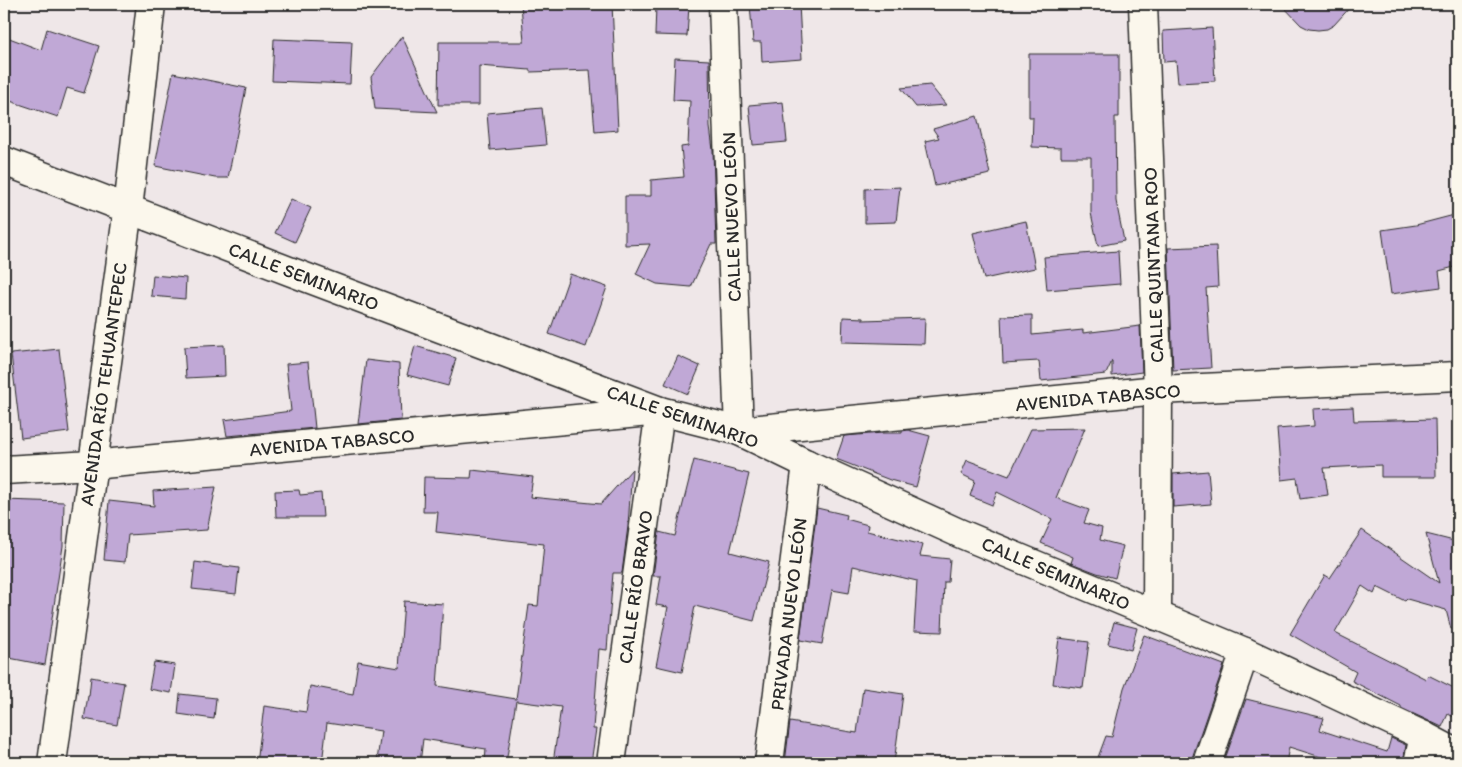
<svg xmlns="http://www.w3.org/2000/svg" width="1462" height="767" font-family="Itim,sans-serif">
<rect width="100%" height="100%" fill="#efe7e8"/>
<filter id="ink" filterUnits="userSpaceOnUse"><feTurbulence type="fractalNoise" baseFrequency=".02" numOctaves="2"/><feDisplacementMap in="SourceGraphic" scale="10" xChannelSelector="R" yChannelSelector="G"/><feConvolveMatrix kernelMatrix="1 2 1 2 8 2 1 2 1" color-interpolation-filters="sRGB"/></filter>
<g filter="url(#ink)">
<g fill="#c0a8d6" stroke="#2b2b2b">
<path d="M521,4H612L618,130L595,132L590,70L530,72V70L479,66V105H438L439,42H524Z"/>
<path d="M750,4H799L802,59L762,62L761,42H753Z"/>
<path d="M1281,4H1353L1334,25L1327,29L1318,30L1309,29L1301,25Z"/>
<path d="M656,5L689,6L687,36L655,35Z"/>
<path d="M1212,28L1215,81L1178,83L1176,61L1164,62L1163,31Z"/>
<path d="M47,29L99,46L84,93L67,88L58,117L4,99V36L41,50Z"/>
<path d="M402,36L427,91L437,112L375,109L371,77Z"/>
<path d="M274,39L352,42L350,84L272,81Z"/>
<path d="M1029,54H1119V117H1115L1116,201L1124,241L1098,246L1091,213V157H1061V148L1032,147L1033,117H1029Z"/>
<path d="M675,58L709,60L710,127L713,150L716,244H711L691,287L657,284L636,274L650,244L625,245V196H651V180L684,177L681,147L688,146L690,101L673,100Z"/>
<path d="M173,73L246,88L228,178H215L155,166Z"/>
<path d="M930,85L946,105L916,107L901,88Z"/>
<path d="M783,102L787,142L753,145L749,105Z"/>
<path d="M542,108L546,145L490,150L487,113Z"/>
<path d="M977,116L990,174L935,186L925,141L939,138L933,129Z"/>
<path d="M900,187L896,222L865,223V189Z"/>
<path d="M291,199L311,208L295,242L275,233Z"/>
<path d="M1458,214V266L1439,271L1441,287L1391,294L1382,230L1416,225Z"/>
<path d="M1026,221L1035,268L984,279L973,233Z"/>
<path d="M1216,246L1218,287L1206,288L1211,368L1173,370L1168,248Z"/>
<path d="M1118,251L1120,284L1047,290L1044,257Z"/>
<path d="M570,274L607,287L586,347L549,334Z"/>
<path d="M153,275L186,278L185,299L151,296Z"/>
<path d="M1032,315V335L1083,330V333L1140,326L1142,372L1112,376V361L1106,374L1041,381L1039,361L1003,363L1001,316Z"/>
<path d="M843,317L863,318V320L925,318L924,344L842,342Z"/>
<path d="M224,345L225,376L186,378L184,347Z"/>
<path d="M415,346L456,358L448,386L407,375Z"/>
<path d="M59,349L69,432L21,438L11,354Z"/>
<path d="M678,356L700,366L688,394L665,384Z"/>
<path d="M366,360L399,364L401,420L358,424Z"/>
<path d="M308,362L315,428L227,436L224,420L291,411L286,364Z"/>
<path d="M1353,407L1354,421L1435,419L1436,477H1381V465L1324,468L1328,495L1300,499L1297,478L1281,480L1277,429L1314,426L1313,409Z"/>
<path d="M1085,428L1056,498L1089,510L1084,523L1102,528L1100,540L1123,546L1115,578L1097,573L1071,563L1073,557L1041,543L1052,519L997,492L992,505L970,496L975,481L961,474L967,460L1009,476L1031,429Z"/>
<path d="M908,430L930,436L916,487L890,480L836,459L844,436L883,433H902V431Z"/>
<path d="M694,460L749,474L730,552L769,562L754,621L695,606L682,672L656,666L668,607L656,605L661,576H653L659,532L675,536Z"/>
<path d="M632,469L628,526L622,573H613L607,650L599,649L593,729H596L591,763H553L561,707L516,701L506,763H485L486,749L423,739L420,763H389L377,761L381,731L327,723L322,763H257L264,706L306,712L310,686L353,694L358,661L399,668L404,601L443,604L437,686L516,699L529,605L538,606L544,544L436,532L438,512H423L424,477L471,478L472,470L533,477L530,497L601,504Z"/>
<path d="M1208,471L1211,504L1173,507V474Z"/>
<path d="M216,487L207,530L128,535L125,562L104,560L109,501L154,506L153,491Z"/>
<path d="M299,490L300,495L321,493L323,517H276L275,491Z"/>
<path d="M4,500L64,502L63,546L45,665L4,657Z"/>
<path d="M817,508L847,515L846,519L868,525L867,531L923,545L920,556L950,559L948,582H944L942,632L914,631L917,581L853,566L849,593L832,590L822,644L800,640Z"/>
<path d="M1362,530L1439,583L1426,534L1458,542V628L1451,629L1446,610L1407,599L1405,601L1377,587L1374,594L1362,586L1335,633L1426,679L1428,675L1458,690V719L1448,714L1442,727L1401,708V706L1352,681L1356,672L1290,634L1325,575L1330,578Z"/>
<path d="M195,562L239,568L236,594L192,589Z"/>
<path d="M1114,622L1137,628L1131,650L1108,644Z"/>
<path d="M1144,635L1224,665L1192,758V763H1138L1097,760L1106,736L1112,737L1124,688Z"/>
<path d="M1059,638L1089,642L1083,688L1053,684Z"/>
<path d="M154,662L175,665L171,693L149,689Z"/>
<path d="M91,677L124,683L117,725L84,719L88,696H89Z"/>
<path d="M863,688L903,694L894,763H785L790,722L857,733Z"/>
<path d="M180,694L216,698L214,719L178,714Z"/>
<path d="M1246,699L1324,718L1320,730L1387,752L1391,738L1406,745L1403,763H1340L1289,747L1286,763H1241L1225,759Z"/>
</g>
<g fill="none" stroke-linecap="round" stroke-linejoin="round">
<defs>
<g id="minor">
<path d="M723,4L739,431L1158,390L1458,376"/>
<path d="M1143,4L1158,390L1157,616"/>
<path d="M4,161L289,271L660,411L739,431L807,464L959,533L1245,652L1424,736L1458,754"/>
<path d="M4,470L92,465L660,411L611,763"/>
<path d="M52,763L128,209L151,4"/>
<path d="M769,763L807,464"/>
<path d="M1207,763L1245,652"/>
<path d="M1418,763L1424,736"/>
</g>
</defs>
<use href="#minor" stroke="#2b2b2b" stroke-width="31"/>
<use href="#minor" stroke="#fbf7ec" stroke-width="28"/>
</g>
</g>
<g text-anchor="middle" stroke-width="4" stroke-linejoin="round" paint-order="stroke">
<g font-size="19" fill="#2b2b2b" stroke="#fbf7ec">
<text transform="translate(731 217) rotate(-92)" y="7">CALLE NUEVO LEÓN</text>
<text transform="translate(1153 265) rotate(-92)" y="7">CALLE QUINTANA ROO</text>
<text transform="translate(304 276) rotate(21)" y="7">CALLE SEMINARIO</text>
<text transform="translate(103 384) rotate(-82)" y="7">AVENIDA RÍO TEHUANTEPEC</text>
<text transform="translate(1098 397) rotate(-5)" y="7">AVENIDA TABASCO</text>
<text transform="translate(683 416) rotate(19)" y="7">CALLE SEMINARIO</text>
<text transform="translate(332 442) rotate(-5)" y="7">AVENIDA TABASCO</text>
<text transform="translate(1056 573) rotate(23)" y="7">CALLE SEMINARIO</text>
<text transform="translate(635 587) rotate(-82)" y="7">CALLE RÍO BRAVO</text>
<text transform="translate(788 614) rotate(-83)" y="7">PRIVADA NUEVO LEÓN</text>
</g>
</g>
<rect width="1462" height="767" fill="none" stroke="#fbf7ec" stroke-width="20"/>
<rect x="10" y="10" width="1442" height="747" fill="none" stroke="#2b2b2b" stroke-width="2" filter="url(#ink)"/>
</svg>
